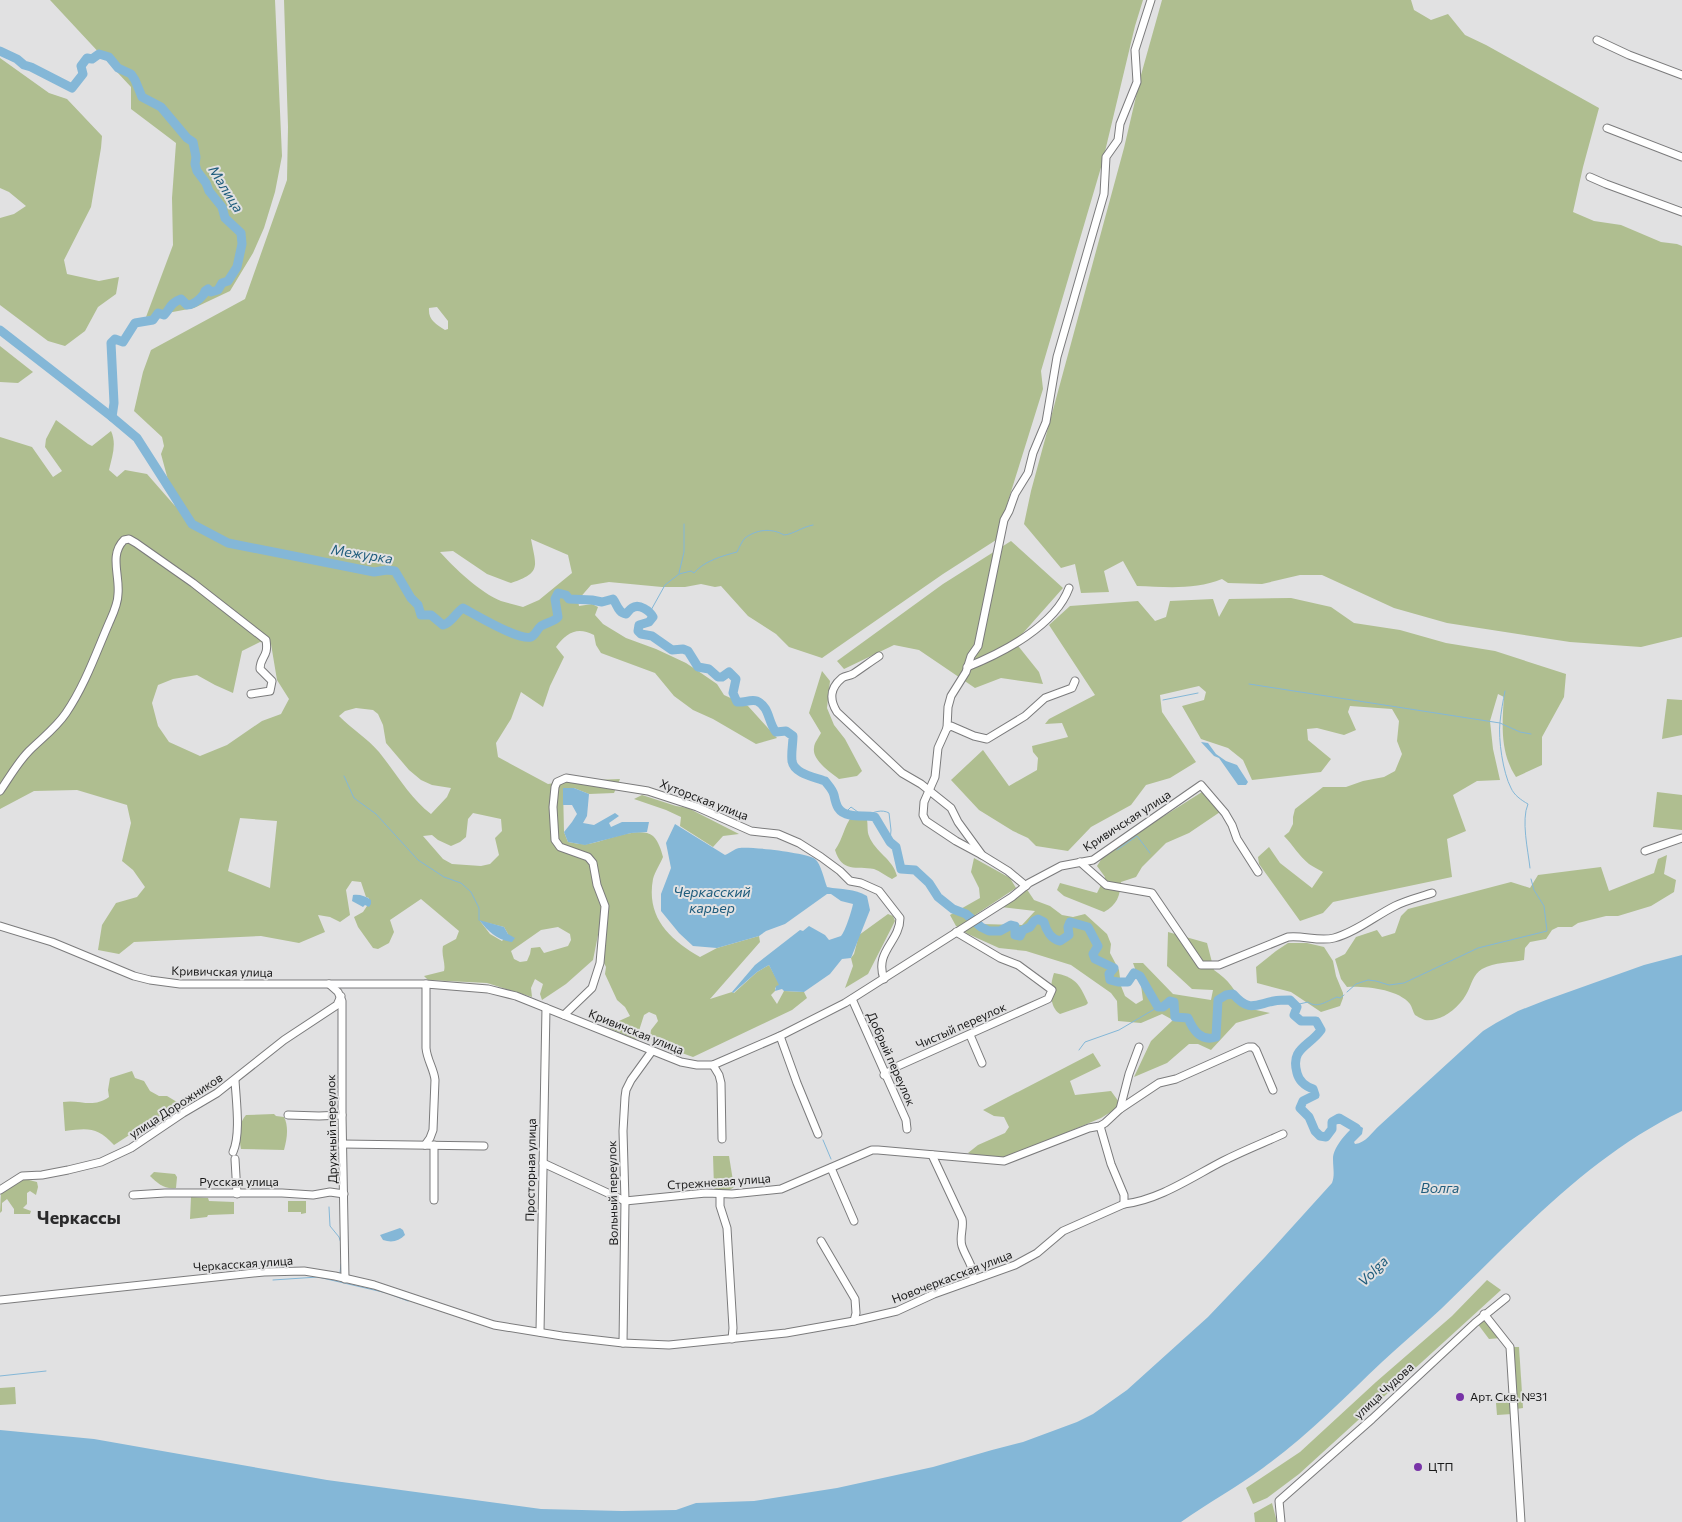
<svg xmlns="http://www.w3.org/2000/svg" width="1682" height="1522" font-family="Commissioner,sans-serif">
<rect width="100%" height="100%" fill="#e1e1e2"/>
<g fill="#afbe90" fill-rule="evenodd">
<path d="M50,0H275L282,156L275,192L264,228L253,253L230,291L194,308L146,317L173,245L172,198L176,143L131,109V87Z"/>
<path d="M284,0H1143L1135,26L1102,164L1041,371L1043,389L996,540L943,574L822,658L789,647L776,634L748,616L721,586L715,587L701,584L685,587H662L609,582L591,585L578,600L579,606L592,604L598,607L595,615L603,624L626,638L656,649L686,663L701,673L717,684L724,695L748,706L777,738L756,744L713,719L693,710L674,696L655,673L601,653L596,645L594,635C577,626 566,633 556,647L564,657L550,686L543,707L521,692L511,719L496,743L498,757L548,784L569,781L620,779L614,793L589,794L574,788H563L564,832L568,842C575,843 582,845 588,844C604,842 639,825 653,836C659,842 661,850 663,857C660,864 655,872 653,879C646,917 669,939 700,957L717,948L759,936L760,942L710,999L732,992L734,993L757,972L769,965L780,985L775,988V991L771,995L777,1004L784,991L804,992L807,998L792,1010L693,1057L654,1043L650,1037L651,1030L658,1021L656,1015L649,1012L644,1015L636,1040L609,1028L610,1025L630,1016L625,1007L617,1000L605,974L606,967L604,963L606,927L600,925L593,960L566,984L542,1000L540,994L543,984L535,979L531,988L532,997L487,983L428,980L424,976L444,971C446,963 441,956 443,946L456,939L459,931L421,899L390,920L394,932L389,943L378,949L373,948L358,927L354,917L363,912L367,906H369V898L366,897L361,882L352,881L346,890L350,915L340,922L330,917L318,915L325,932L299,943L261,936L134,942L119,954L98,950L102,925L116,903L137,897L145,887L133,870L122,861L131,823L127,805L77,790L34,791L0,809V437L32,447L53,477L62,471L45,447L46,439L56,420L88,444L92,446L111,431C117,444 112,457 109,470L117,477L125,470L147,474L175,506L161,454L164,446L162,437L134,411L143,372L151,350L245,299L287,180L288,127ZM437,307L448,321V329L445,330C436,324 428,320 429,308ZM531,539L568,555L572,573L539,600L523,607C516,605 508,603 501,601C481,593 454,568 440,552L453,551L487,574L511,583C542,573 536,566 531,539ZM260,642L271,644L277,680L289,699L281,714L262,721L227,745L200,756L169,742L158,726L152,703L158,685L173,679L197,675L215,685L233,693L242,651ZM356,708L373,710L378,714L383,725L386,743L409,770L421,780L432,785L451,788L447,797L431,814C410,798 396,773 379,752C367,738 352,729 339,716L345,711ZM473,813L501,819L502,831L495,838L499,855L490,864L481,866L452,864L443,859L423,836L432,835L438,840L451,846L460,842L466,837L468,819ZM240,818L277,821L270,888L228,871ZM480,921L504,927L508,934L502,941L490,934ZM558,927L570,934L571,940L568,946L544,953L540,947L531,948L530,954L527,961L520,962L514,959L511,951L541,930Z"/>
<path d="M1162,0H1411L1414,10L1431,20L1448,14L1465,35L1486,45L1599,108L1583,167L1573,212L1594,221L1621,225L1661,242L1677,244L1682,246V637L1641,647L1570,642L1447,623L1394,608L1322,575H1300L1262,584L1228,583L1222,579C1195,590 1166,587 1137,586L1123,561L1104,571L1109,592L1081,593L1075,564L1061,568L1024,524L1031,491L1124,148L1141,75Z"/>
<path d="M0,58L49,93L67,99L102,136L101,148L91,207L64,260L67,274L99,281L119,277L116,294L98,307L85,331L65,346L48,341L0,305V218L14,214L26,206L9,192L0,188Z"/>
<path d="M0,346L33,372L18,383L0,382Z"/>
<path d="M1011,541L1063,588L1015,642L1039,672L1043,684L1001,678L975,688L919,650L894,645L844,669L837,661L943,584Z"/>
<path d="M1291,598L1331,607L1354,623L1400,630L1446,643L1495,651L1566,674L1564,697L1542,737V765L1516,777C1500,753 1502,724 1504,697L1498,694L1490,721L1493,749L1500,780L1477,781L1453,795L1466,831L1447,839L1452,877L1333,902L1323,913L1300,921L1259,864L1258,857L1269,847L1280,863L1312,888L1323,872C1318,869 1313,867 1309,864C1299,856 1293,845 1284,836L1289,832L1293,824V817L1295,809L1323,787H1346L1363,781L1384,777L1395,771L1402,754L1397,741L1399,721L1392,709L1350,706L1348,712L1356,730L1344,735L1317,728L1307,729L1308,740L1331,759L1321,772L1252,780L1243,760L1228,748L1201,739L1182,706L1204,700L1206,692L1199,686L1160,695L1162,712L1196,762L1170,778L1146,785L1131,805L1091,827L1068,851L1036,846L1028,838L1013,831L979,810L951,780L983,750L1009,786L1037,770L1038,758L1033,752L1032,746L1068,737L1062,723L1045,724L1049,719L1095,695L1049,625L1070,606L1138,601L1155,621L1166,617L1170,601L1213,599L1219,617L1229,599Z"/>
<path d="M822,671L830,681L827,708L834,725L845,739L862,771L857,776L839,779C830,772 812,760 814,748C814,743 819,737 821,733L809,713Z"/>
<path d="M1667,699L1682,700V735L1662,739Z"/>
<path d="M1202,792L1220,812L1189,833L1166,843L1142,867L1136,877L1121,882C1120,896 1117,905 1104,912L1064,896L1057,890L1060,883L1097,893L1105,877L1097,866L1102,858L1145,828Z"/>
<path d="M1657,792L1682,795V830L1653,827Z"/>
<path d="M642,795L676,806L688,808L739,834L723,836L713,847L680,826L681,817L666,810L634,799Z"/>
<path d="M852,816L867,820C868,825 867,832 869,836C875,852 893,859 897,876L892,879C886,876 880,871 874,869C856,866 842,873 835,850C843,839 844,826 852,816Z"/>
<path d="M1667,855L1664,874L1676,880L1674,892L1651,906L1618,916H1606L1578,923L1572,927H1558L1552,930L1546,939L1530,942L1525,948L1524,960C1510,963 1495,962 1482,969C1473,975 1472,983 1468,991C1461,1006 1443,1022 1425,1020C1422,1019 1418,1017 1415,1015C1413,1012 1412,1007 1410,1004C1398,989 1365,986 1347,987L1341,979L1335,959L1345,954L1356,937L1377,930L1382,937L1395,933L1401,916L1408,909L1511,882L1530,888L1538,875L1601,867L1609,891L1654,873L1658,859Z"/>
<path d="M974,858L1010,878L1016,888L975,915L981,924L1022,925L1035,911L1001,907L1026,888L1034,900L1050,906L1062,915L1073,917L1085,914L1107,934L1111,944L1110,953L1119,970L1121,986L1125,996L1136,1004L1143,1000L1141,985L1133,963H1143L1173,994L1211,1000L1213,990L1192,989L1167,966L1168,932L1207,943L1214,970C1228,980 1237,990 1242,1007L1270,1013L1236,1023L1211,1050L1198,1044H1189L1167,1063L1134,1077L1151,1041L1173,1020L1162,1014L1141,1023L1118,1021L1117,1001L1111,993L1071,965L1026,951L999,948L968,934L956,926L950,915L980,898L979,888L971,872Z"/>
<path d="M888,914L893,916L895,921L868,974L845,988L853,966L851,958L854,954L859,935Z"/>
<path d="M1288,943H1307L1324,947L1333,961L1336,976L1343,993V998L1340,1006L1321,1012L1291,992L1257,983L1256,967L1276,951Z"/>
<path d="M1054,973C1075,977 1079,983 1088,1003L1086,1005L1060,1014C1048,1007 1050,984 1054,973Z"/>
<path d="M1093,1053L1101,1066L1070,1081L1075,1095L1111,1091L1119,1102L1114,1110L1101,1118L1008,1157L1002,1158L972,1155L968,1153L978,1145L1005,1133L1009,1127L1004,1117L994,1116L983,1110Z"/>
<path d="M132,1071L135,1078L144,1081L150,1091L159,1096H167L177,1102V1107L154,1119L114,1145C97,1127 89,1128 65,1131L63,1102C80,1099 92,1109 109,1097L108,1090L110,1078Z"/>
<path d="M274,1114L276,1116L284,1117C289,1127 287,1139 284,1150L241,1149C239,1137 237,1126 246,1115Z"/>
<path d="M713,1156H729L734,1187L725,1193L717,1192L714,1188Z"/>
<path d="M154,1172L175,1174L177,1177L176,1188C165,1190 157,1183 150,1176Z"/>
<path d="M25,1179L37,1182L38,1187L36,1195L30,1191L27,1193V1204L23,1208L31,1211L30,1214H14V1209L7,1199L2,1203V1211L0,1213L1,1191Z"/>
<path d="M191,1197L208,1198L209,1201L234,1202V1214L208,1215L207,1217L190,1219Z"/>
<path d="M288,1201H306V1213L301,1214V1212H288Z"/>
<path d="M1487,1280L1501,1290L1299,1474L1267,1498L1253,1504L1246,1488L1300,1452L1376,1382L1452,1316Z"/>
<path d="M1484,1317L1501,1338L1489,1339L1477,1323Z"/>
<path d="M1512,1347H1519L1523,1408L1516,1409Z"/>
<path d="M15,1387L16,1404L0,1405V1388Z"/>
<path d="M1512,1402V1414L1497,1415L1496,1403Z"/>
<path d="M1272,1503L1277,1522H1255L1254,1513Z"/>
</g>
<g fill="#84b7d7">
<path d="M1201,742L1208,743L1216,754L1226,761L1237,765L1248,782L1246,785H1238L1219,758L1214,756Z"/>
<path d="M563,788H574L589,794L587,816L583,823L594,825L615,813L619,816L609,823L611,827L622,822H649L647,832L631,833L585,845L568,842L564,832L572,822L577,814L572,805H563Z"/>
<path d="M675,824L725,855C730,853 734,849 739,848C749,846 809,853 815,859C821,864 824,879 827,887C842,890 854,888 867,896L870,910L851,958L842,959L830,974L804,992L784,991L782,989L775,991L776,986L779,985L769,965L757,972L733,993L732,992L755,965L800,930L803,931L809,926L825,935L829,940L841,936C845,932 852,910 853,904L841,901L831,894H827L785,924L766,931L759,936L717,948L693,946L679,933L661,911V894L671,868L666,843Z"/>
<path d="M353,895C359,894 366,896 371,900V904L369,907L365,905L363,907L352,901Z"/>
<path d="M479,920L504,927L508,934L515,938L512,942C497,940 489,932 479,920Z"/>
<path d="M1682,955V1111C1587,1157 1516,1237 1441,1309C1422,1327 1401,1344 1382,1362C1344,1398 1306,1437 1263,1468C1237,1487 1208,1503 1181,1522H0V1430L94,1439L327,1480L541,1509L622,1511L676,1510L696,1503L754,1501L837,1488L933,1467L992,1450L1023,1442L1077,1422L1093,1414L1127,1390L1208,1317L1265,1257L1332,1183C1335,1175 1333,1168 1333,1159C1333,1147 1346,1134 1354,1126L1358,1125L1363,1128L1362,1134L1354,1142L1355,1144C1366,1143 1372,1132 1380,1125L1483,1031L1496,1023L1518,1011L1546,1000L1644,965Z"/>
<path d="M400,1228L403,1230L405,1235C399,1241 392,1243 383,1240L380,1235Z"/>
</g>
<g fill="none" stroke-linecap="round" stroke-linejoin="round">
<g stroke="#84b7d7" stroke-width="1">
<path d="M679,573L684,552V524"/>
<path d="M650,612L665,585L679,574L691,571L694,573C704,561 722,556 737,552C739,548 742,541 745,538C757,529 772,528 784,535C794,534 802,527 813,525"/>
<path d="M1249,684L1500,723L1520,732L1531,734"/>
<path d="M1505,691C1503,701 1501,712 1500,722C1498,739 1503,773 1511,788C1514,795 1521,800 1528,804C1521,820 1528,850 1530,868"/>
<path d="M1163,700L1198,693"/>
<path d="M344,776L354,798L376,814L418,860L444,877L461,883L471,892L479,908V920"/>
<path d="M845,813L851,807L862,815"/>
<path d="M867,815C874,812 882,809 889,813L891,830L890,842"/>
<path d="M1117,850L1137,836L1150,853"/>
<path d="M1347,992L1356,984L1368,980L1376,981L1389,985L1404,983L1478,948L1547,931L1544,906L1534,890L1531,879"/>
<path d="M1295,1005L1308,1002C1317,1009 1327,1001 1337,997L1340,998L1344,995"/>
<path d="M1079,1050L1085,1042L1119,1030L1158,1007"/>
<path d="M823,1140L831,1159"/>
<path d="M329,1207L330,1226L339,1237L341,1243"/>
<path d="M340,1273L341,1264"/>
<path d="M273,1280L318,1277L387,1293L408,1301"/>
<path d="M0,1376L46,1371"/>
</g>
<g stroke="#84b7d7" stroke-width="9">
<path d="M0,51L17,59L24,65L31,67L72,88L83,74L81,66L87,58L92,59L99,54L109,57L118,68L131,74L135,80L142,97L161,107L187,138L193,142L196,157L195,164L197,171L206,183L209,191L222,207L225,218L241,233L242,244L237,267L228,281L222,283L218,290L211,292L208,289L205,291L204,294C200,299 193,305 187,305L181,299C170,303 170,309 164,315L158,313L153,320L135,323L123,342L115,339L111,343L114,403L112,417"/>
<path d="M0,330L112,417L137,438L192,524L228,543L374,572L387,570L395,571L411,598L418,605L421,615H431L443,625C453,622 455,613 463,608C476,615 519,641 531,637C536,635 537,629 541,626C547,622 554,622 558,617L555,599L558,593L566,595L569,599L592,600L602,602L613,599C617,604 618,613 626,614C628,612 630,609 632,608C639,603 650,611 653,617L649,622L639,625L638,631L641,634L652,636L672,650L683,649L688,651L698,667L709,669L718,677H722L729,672L736,679L733,693L737,702C744,703 750,699 757,701C770,707 768,723 776,732L786,731L793,736C793,744 791,752 792,761C794,774 815,777 825,781C828,785 833,790 834,795C836,805 838,813 850,815C859,817 867,815 875,817L890,842L896,847L901,869L915,870L929,883L938,897L953,909L966,914L981,927L989,931H1000L1011,925L1015,926V935L1020,936L1023,930L1030,927L1034,921L1038,919L1044,922C1046,930 1051,939 1060,941L1069,935L1068,927L1070,922L1088,927L1098,946L1093,954L1095,959L1114,968L1109,974L1110,980L1118,982H1128L1134,973L1140,976L1158,1007H1163L1170,1001L1174,1002L1175,1017L1188,1018C1193,1030 1201,1042 1216,1037L1218,1000L1226,995L1233,994C1249,1012 1254,1005 1274,1001C1279,1000 1285,1000 1290,1000L1297,1007L1294,1015L1301,1021H1316L1321,1030C1309,1047 1290,1048 1297,1073C1299,1081 1305,1086 1313,1089L1315,1095L1303,1101L1300,1108L1309,1117L1315,1131L1320,1136L1326,1137L1332,1129V1122L1339,1118L1356,1128L1353,1136"/>
</g>
<defs>
<g id="minor">
<path d="M1597,40L1629,55L1682,75"/>
<path d="M1607,128L1682,157"/>
<path d="M1590,177L1606,184L1682,212"/>
<path d="M879,656C870,662 862,668 853,674C849,676 845,676 842,678C830,688 829,699 837,712L902,773L921,784L951,808L958,822L982,855L1008,871L1026,886"/>
<path d="M967,667C1002,653 1055,626 1069,588"/>
<path d="M947,728L951,726L974,736L987,739L1025,716L1045,698L1072,688L1075,681"/>
<path d="M0,791C9,778 18,762 29,751C42,738 56,728 66,713C85,685 96,653 109,623C113,614 118,604 118,594C120,575 109,555 124,540L129,539L136,543L193,583L266,640C269,658 260,656 260,669L272,681L270,691L251,694"/>
<path d="M1645,851L1682,838"/>
<path d="M982,855L956,841L926,821L923,815L924,802L935,777L938,748L947,728L948,707L951,696L966,672L971,656L978,646L1004,520L1009,511L1015,494L1028,473L1033,453L1046,422L1057,357L1104,194L1106,157L1118,140L1120,124L1137,82L1135,50L1151,0"/>
<path d="M1080,862L1106,885L1152,893L1201,965H1219L1288,937C1303,935 1319,942 1334,938C1356,932 1375,916 1395,906C1407,900 1420,897 1432,893"/>
<path d="M0,926L52,942L134,976L150,980L180,984H426L488,989L516,996L681,1062L697,1065H713L780,1036L845,1003L1012,897L1029,883L1061,866L1093,860L1201,785L1225,813L1232,825L1237,839L1258,872"/>
<path d="M329,984L338,992L342,1001V1115L345,1279"/>
<path d="M852,999L906,1120L907,1129"/>
<path d="M564,1015L592,988L600,963L605,906L597,885L593,863L588,857L560,847L555,840L553,807L555,787L557,782L566,778L648,791L697,807L751,831L778,834L799,843L821,857L840,871L850,881L861,883L879,891L900,918C900,942 874,951 884,979"/>
<path d="M970,1035L982,1063"/>
<path d="M780,1036L797,1083L818,1134"/>
<path d="M713,1065L719,1075L721,1083L722,1139"/>
<path d="M884,1075L898,1066L1048,999L1052,990L1018,965L1000,958L956,932"/>
<path d="M1120,1109L1129,1074L1139,1047"/>
<path d="M288,1115L319,1116L342,1115"/>
<path d="M1100,1126L1111,1164L1124,1195V1204"/>
<path d="M342,1144L484,1146"/>
<path d="M425,1145L430,1138L433,1130L435,1080C434,1069 427,1060 426,1048V984"/>
<path d="M233,1152C241,1134 236,1100 235,1080"/>
<path d="M932,1155L962,1219C964,1228 959,1237 962,1246C966,1258 974,1266 973,1280"/>
<path d="M235,1159L237,1194"/>
<path d="M543,1163L625,1201L706,1193L732,1194L781,1189L872,1150H878L1004,1161L1089,1128L1100,1126L1105,1123L1120,1109L1159,1083L1176,1079L1248,1047H1253L1256,1050L1273,1090"/>
<path d="M831,1168L854,1221"/>
<path d="M0,1190L22,1176L42,1175L68,1170L101,1162L131,1148L183,1113L217,1093L284,1040L337,1005L341,996"/>
<path d="M720,1194V1206L727,1228L733,1328L732,1339"/>
<path d="M133,1195L165,1193H282L313,1195L330,1192L344,1194"/>
<path d="M434,1200V1145"/>
<path d="M821,1241L855,1299L856,1313L854,1321"/>
<path d="M0,1300L264,1272L304,1271L335,1276L374,1285L494,1325L562,1336L623,1343L669,1345L786,1333L854,1321L897,1311L934,1294L1015,1265L1037,1253L1063,1231L1124,1204C1159,1200 1192,1177 1223,1161C1243,1151 1263,1143 1283,1134"/>
<path d="M1484,1314L1510,1347L1521,1522"/>
<path d="M540,1332L546,1008"/>
<path d="M623,1343L625,1201L623,1131L625,1097L626,1090L631,1080L652,1051"/>
<path d="M1281,1522L1279,1501L1372,1419L1475,1323L1506,1298"/>
</g>
</defs>
<use href="#minor" stroke="#7b7b7c" stroke-width="9"/>
<use href="#minor" stroke="#fff" stroke-width="7"/>
</g>
<g fill="#7833a7" stroke="#e1e1e2" stroke-width="2">
<circle cx="1460" cy="1397" r="5"/>
<circle cx="1418" cy="1467" r="5"/>
</g>
<g text-anchor="middle" stroke-width="4" stroke-linejoin="round" paint-order="stroke">
<g font-size="12" fill="#181818" stroke="#e1e1e2">
<text transform="translate(704 800) rotate(21)" y="4">Хуторская улица</text>
<text transform="translate(1127 821) rotate(-33)" y="4">Кривичская улица</text>
<text transform="translate(222 972) rotate(1)" y="4">Кривичская улица</text>
<text transform="translate(961 1026) rotate(-24)" y="4">Чистый переулок</text>
<text transform="translate(636 1032) rotate(22)" y="4">Кривичская улица</text>
<text transform="translate(891 1059) rotate(66)" y="4">Добрый переулок</text>
<text transform="translate(176 1106) rotate(-33)" y="4">улица Дорожников</text>
<text transform="translate(332 1129) rotate(-91)" y="4">Дружный переулок</text>
<text transform="translate(531 1170) rotate(-89)" y="4">Просторная улица</text>
<text x="239" y="1186">Русская улица</text>
<text transform="translate(719 1182) rotate(-4)" y="4">Стрежневая улица</text>
<text transform="translate(613 1193) rotate(-91)" y="4">Вольный переулок</text>
<text transform="translate(243 1264) rotate(-4)" y="4">Черкасская улица</text>
<text transform="translate(952 1277) rotate(-21)" y="4">Новочеркасская улица</text>
<text transform="translate(1384 1391) rotate(-43)" y="4">улица Чудова</text>
</g>
<g font-size="12" fill="#181818" stroke="#e1e1e2" text-anchor="start">
<text x="1470" y="1401">Арт. Скв. №31</text>
<text x="1428" y="1471">ЦТП</text>
</g>
<g font-size="14" font-style="italic" fill="#205d7d" stroke="#e1e1e2">
<text transform="translate(226 189) rotate(58)" y="5">Малица</text>
<text transform="translate(362 554) rotate(9)" y="5">Межурка</text>
<text x="712" y="897">Черкасский<tspan x="712" dy="16">карьер</tspan></text>
<text x="1440" y="1193">Волга</text>
<text transform="translate(1373 1271) rotate(-45)" y="5">Volga</text>
</g>
<g font-size="18" font-weight="bold" fill="#2a2a2b" stroke="#e1e1e2">
<text x="79" y="1224">Черкассы</text>
</g>
</g>
</svg>
